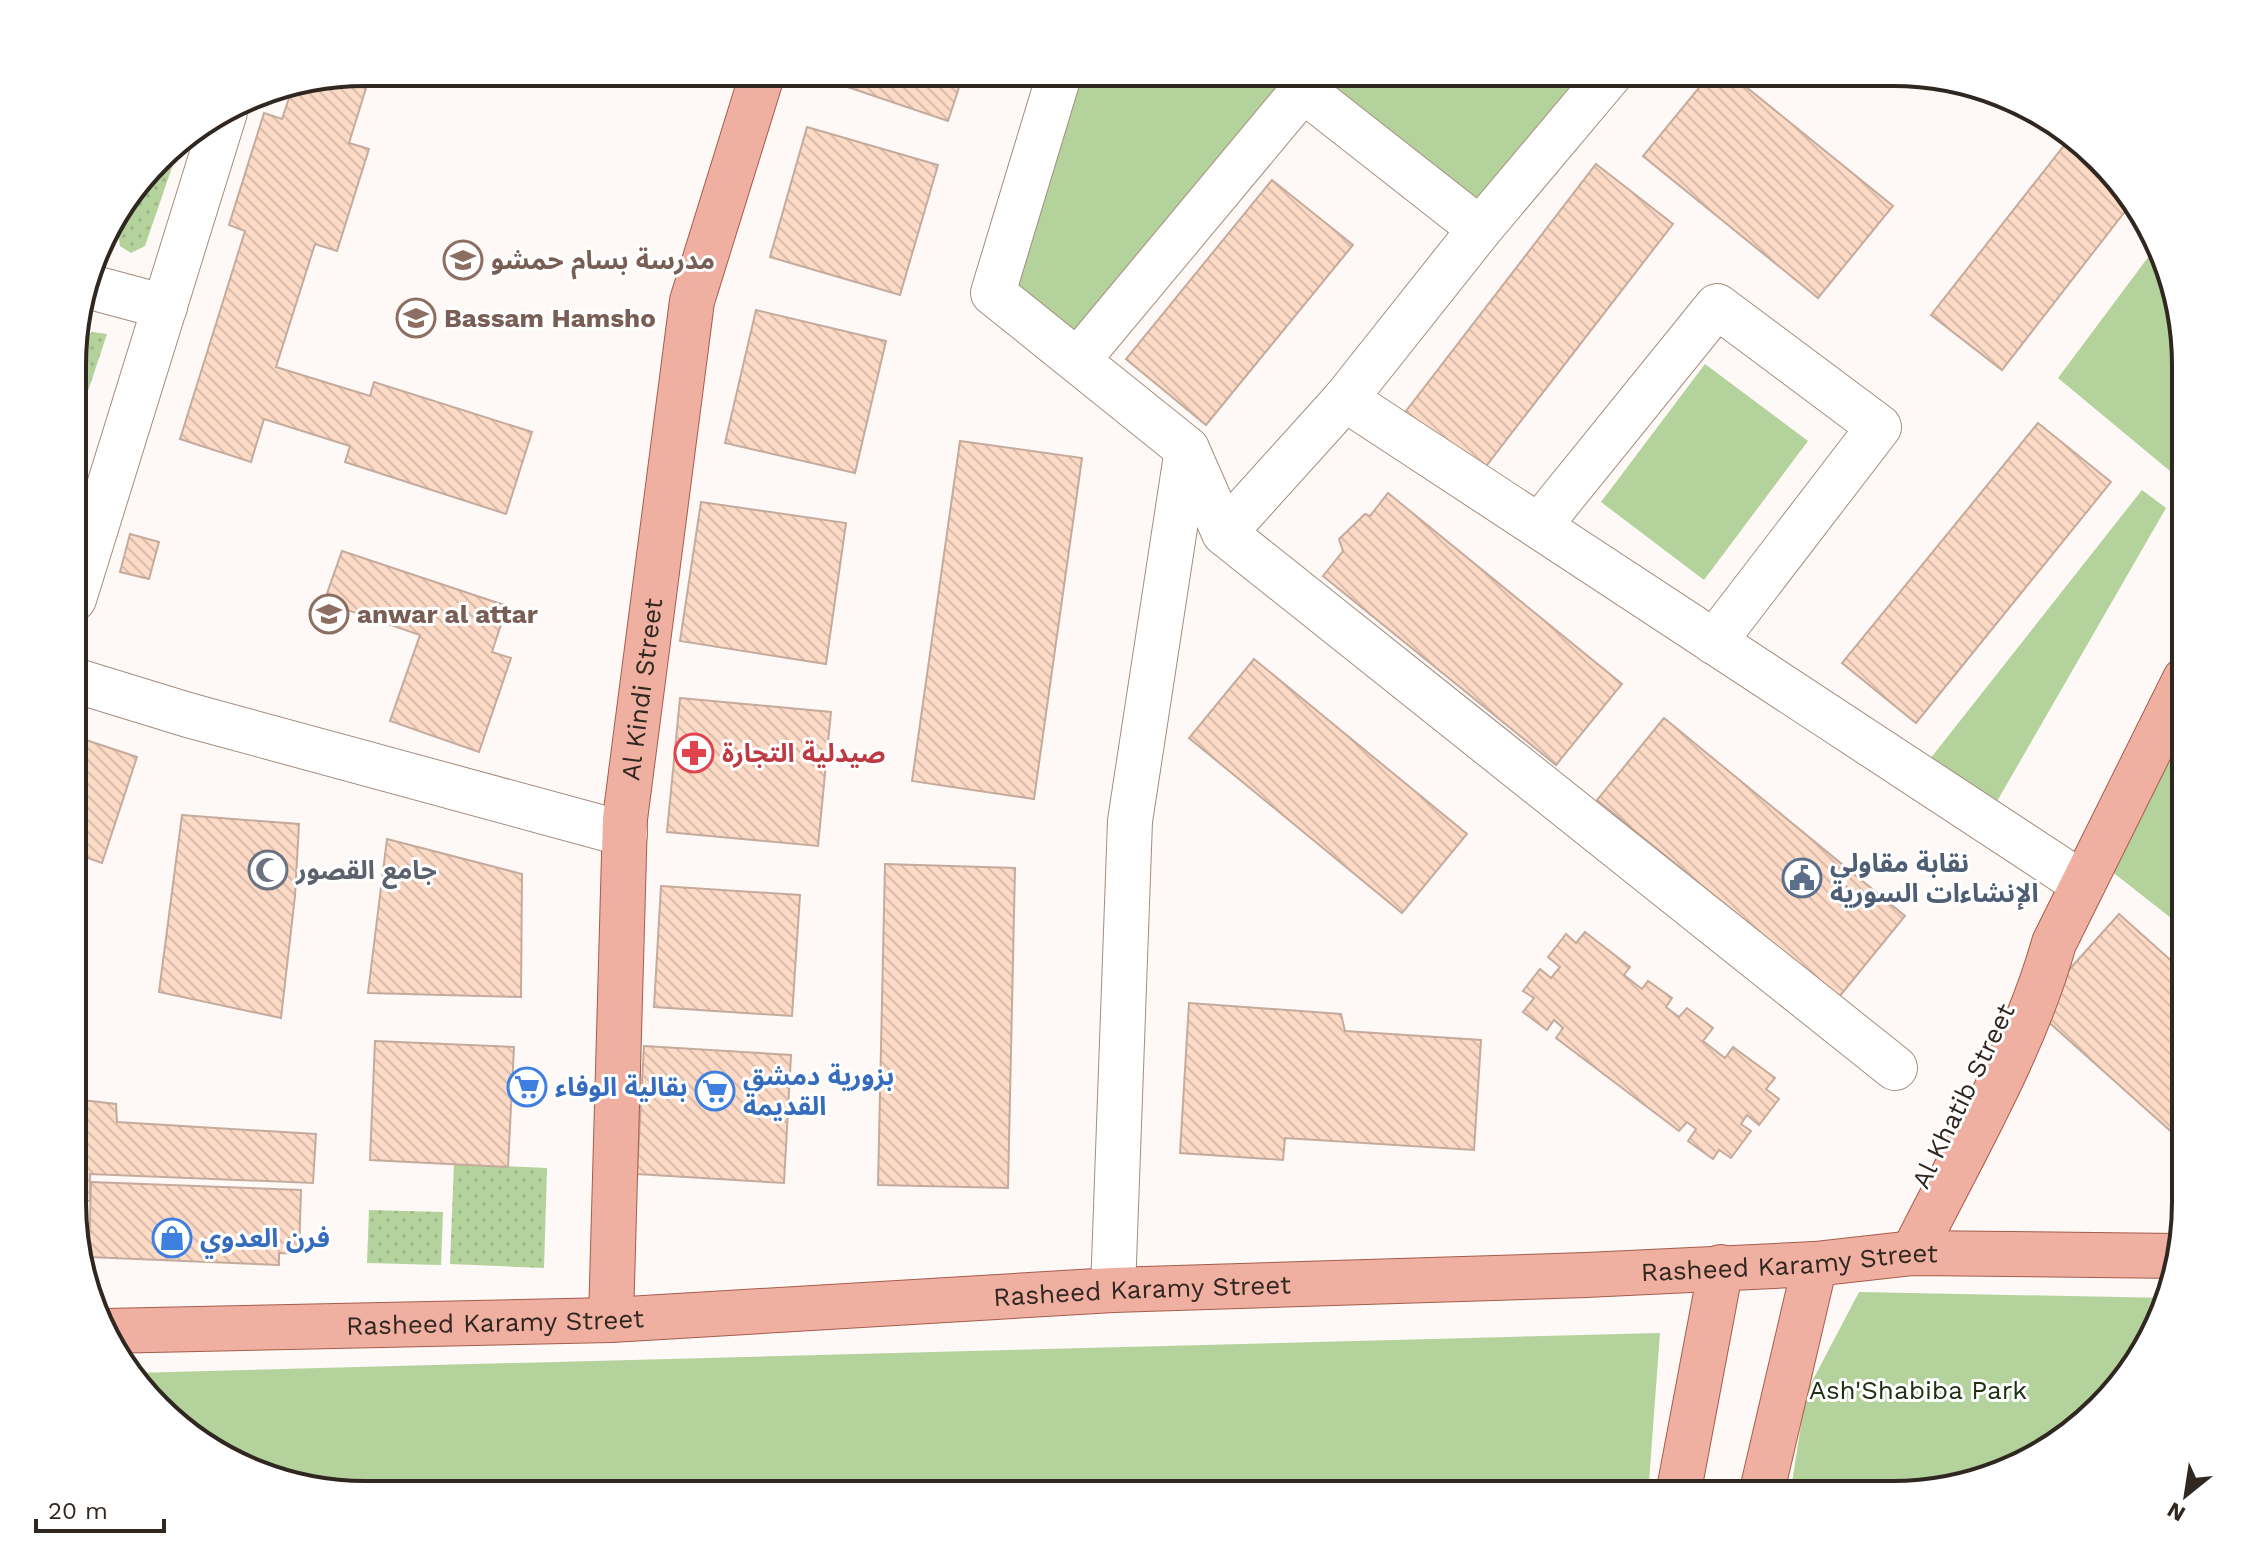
<svg xmlns="http://www.w3.org/2000/svg" width="2258" height="1567" font-family="'Work Sans','Noto Sans Arabic',sans-serif">
<defs>
<pattern id="grass-dots" width="8" height="8" patternUnits="userSpaceOnUse" patternTransform="scale(2)"><rect width="8" height="8" fill="#b3d29c"/><path d="M2 2h.1M6 6h.1" fill="none" stroke="#9ab486" stroke-width="1.8" stroke-linecap="round"/></pattern>
<pattern id="building-back-hatch" width="6" height="6" patternUnits="userSpaceOnUse" patternTransform="scale(2)"><rect width="6" height="6" fill="#fcdac6"/><path d="M-1 5l2 2M0 0l6 6M5-1l2 2" fill="none" stroke="#d8bbaa"/></pattern>
</defs>
<rect width="100%" height="100%" fill="#fef9f6"/>
<g fill="url(#grass-dots)">
<path d="M182,138L145,246L131,253L120,246L117,227L124,207L171,145Z"/>
<path d="M92,332L107,334L74,433V350Z"/>
<path d="M454,1164L547,1168L544,1268L450,1264Z"/>
<path d="M369,1210L443,1212L441,1265L367,1263Z"/>
</g>
<g fill="#b3d29c">
<path d="M1073,72H1594L1477,207L1299,76L1075,342L1008,288Z"/>
<path d="M2158,244L2185,346V460L2176,476L2058,378Z"/>
<path d="M1705,364L1808,441L1704,580L1601,502Z"/>
<path d="M2142,490L2166,508L1992,810L1930,759Z"/>
<path d="M2185,736V929L2092,856Z"/>
<path d="M1859,1292L2170,1298L2126,1380L2023,1465L1893,1495H1790L1806,1393Z"/>
<path d="M1660,1333L1648,1495L346,1494L270,1479L187,1435L133,1373Z"/>
</g>
<g fill="url(#building-back-hatch)" stroke="#c5ab9d" stroke-width="2">
<path d="M365,72H371L349,143L369,149L337,251L315,244L276,367L370,396L374,382L532,432L506,514L345,462L350,446L264,419L251,462L180,439L245,231L229,225L264,113L282,119L293,86Z"/>
<path d="M803,72H964L948,121Z"/>
<path d="M1711,73H1729L1893,206L1818,298L1643,156Z"/>
<path d="M807,127L938,165L900,295L770,257Z"/>
<path d="M2073,134L2130,205L2002,370L1931,315Z"/>
<path d="M1596,164L1673,224L1480,474L1403,415Z"/>
<path d="M1272,180L1353,245L1206,425L1126,359Z"/>
<path d="M756,310L886,341L855,473L725,443Z"/>
<path d="M2038,423L2111,482L1916,723L1842,663Z"/>
<path d="M960,441L1082,458L1034,799L912,781Z"/>
<path d="M1388,493L1622,684L1556,765L1323,576L1343,551L1339,539L1365,514L1370,516Z"/>
<path d="M701,502L846,523L826,664L680,641Z"/>
<path d="M130,534L159,542L149,579L120,572Z"/>
<path d="M342,551L507,606L492,652L511,658L479,752L390,721L420,635L324,602Z"/>
<path d="M1254,659L1467,834L1402,913L1189,738Z"/>
<path d="M680,698L831,712L818,846L667,832Z"/>
<path d="M1664,718L1905,916L1839,997L1597,800Z"/>
<path d="M74,736L137,757L102,863L74,853Z"/>
<path d="M182,815L299,824L295,896L281,1018L159,992Z"/>
<path d="M387,839L522,874L521,997L368,993Z"/>
<path d="M885,864L1015,868L1008,1188L878,1185Z"/>
<path d="M661,886L800,895L792,1016L654,1007Z"/>
<path d="M74,913L85,917L74,951Z"/>
<path d="M2119,914L2185,973V1144L2034,1009Z"/>
<path d="M1585,932L1630,967L1624,975L1642,989L1648,981L1672,998L1666,1007L1679,1017L1687,1008L1713,1028L1703,1041L1725,1058L1733,1047L1775,1078L1766,1089L1779,1099L1759,1125L1747,1115L1741,1124L1751,1131L1731,1158L1719,1150L1713,1159L1688,1141L1696,1129L1687,1122L1679,1131L1556,1038L1563,1028L1554,1020L1547,1030L1523,1012L1534,998L1523,991L1540,969L1551,978L1560,967L1548,957L1566,934L1576,943Z"/>
<path d="M1189,1003L1341,1014L1345,1031L1481,1040L1474,1150L1285,1138L1283,1160L1180,1153Z"/>
<path d="M375,1041L514,1047L508,1167L370,1160Z"/>
<path d="M644,1046L791,1055L784,1183L637,1174Z"/>
<path d="M82,1100L116,1104L117,1122L316,1134L313,1183L90,1174V1201H74V1123L78,1122Z"/>
<path d="M91,1182L301,1190L299,1254L279,1253V1265L89,1257Z"/>
</g>
<g fill="none" stroke-linecap="round" stroke-linejoin="round">
<defs>
<g id="minor">
<path d="M1060,72L993,293L1187,449L1224,533L1895,1068"/>
<path d="M87,286L165,307"/>
<path d="M1078,360L1303,90L1480,229"/>
<path d="M1345,399L2083,884"/>
<path d="M1539,526L1717,306L1879,427L1714,642"/>
<path d="M1224,533L1345,399L1480,229L1612,72"/>
<path d="M74,599L225,112"/>
<path d="M74,680L188,715L625,834"/>
<path d="M1113,1290L1130,821L1187,449"/>
</g>
<g id="major">
<path d="M1913,1253C1962,1154 2024,1050 2054,943L2185,679"/>
<path id="s1" d="M611,1320L625,819L692,301L763,72"/>
<path id="s2" d="M105,1331L611,1320L1113,1290L1586,1275L1815,1264L1913,1253L2178,1256"/>
<path d="M1678,1495L1721,1267"/>
<path d="M1761,1495L1815,1264"/>
</g>
</defs>
<use href="#minor" stroke="#a58d7e" stroke-width="46"/>
<use href="#major" stroke="#a55d4c" stroke-width="46"/>
<use href="#minor" stroke="#fff" stroke-width="44"/>
<use href="#major" stroke="#efafa1" stroke-width="44"/>
</g>
<defs>
<symbol id="school-ring" viewBox="-11 -11 22 22"><circle r="9.5" fill="#fff" stroke="#8d6e63" stroke-width="1.5"/><path d="M0-5L7-2L0 1L-7-2ZM-4 1L0 2.5L4 1V4Q0 6-4 4Z" fill="#8d6e63"/></symbol>
<symbol id="pharmacy-ring" viewBox="-11 -11 22 22"><circle r="9.5" fill="#fff" stroke="#e0444e" stroke-width="1.5"/><path d="M-2-6h4v4h4v4h-4v4h-4v-4h-4v-4h4Z" fill="#e0444e"/></symbol>
<symbol id="mosque-ring" viewBox="-11 -11 22 22"><circle r="9.5" fill="#fff" stroke="#6b7280" stroke-width="1.5"/><path d="M3.5-4.9A6 6 0 1 0 3.5 4.9A5 5 0 1 1 3.5-4.9Z" fill="#6b7280"/></symbol>
<symbol id="civic-ring" viewBox="-11 -11 22 22"><circle r="9.5" fill="#fff" stroke="#5c6f8a" stroke-width="1.5"/><path d="M-.6-6.5H3V-4.5H.6V-3L4-1V1h2V6H-6V1h2V-1L-.6-3ZM-1.2 2.5V6h2.4V2.5Z" fill="#5c6f8a"/></symbol>
<symbol id="supermarket-ring" viewBox="-11 -11 22 22"><circle r="9.5" fill="#fff" stroke="#3f7fe0" stroke-width="1.5"/><path d="M-6-5.5h2.5l.6 2H6L4.5 2H-2.5L-4.4-4H-6ZM-1.5 3.2a1.3 1.3 0 1 0 .1 0ZM3 3.2a1.3 1.3 0 1 0 .1 0Z" fill="#3f7fe0"/></symbol>
<symbol id="shop-ring" viewBox="-11 -11 22 22"><circle r="9.5" fill="#fff" stroke="#3f7fe0" stroke-width="1.5"/><path d="M-5-2.5h2.3a2.7 3.5 0 0 1 5.4 0H5L5.5 6h-11ZM-1.5-2.5h3a1.5 2.3 0 0 0-3 0Z" fill="#3f7fe0"/></symbol>
</defs>
<g fill-rule="evenodd">
<use href="#school-ring" x="441" y="238" width="44" height="44"/>
<use href="#school-ring" x="394" y="296" width="44" height="44"/>
<use href="#school-ring" x="307" y="592" width="44" height="44"/>
<use href="#pharmacy-ring" x="672" y="731" width="44" height="44"/>
<use href="#mosque-ring" x="246" y="848" width="44" height="44"/>
<use href="#civic-ring" x="1780" y="856" width="44" height="44"/>
<use href="#supermarket-ring" x="505" y="1065" width="44" height="44"/>
<use href="#supermarket-ring" x="693" y="1069" width="44" height="44"/>
<use href="#shop-ring" x="150" y="1216" width="44" height="44"/>
</g>
<g text-anchor="middle" stroke-width="6" stroke-linejoin="round" paint-order="stroke">
<g font-size="26" font-weight="bold" fill="#785e54" stroke="#fff" text-anchor="start">
<text x="491" y="269">مدرسة بسام حمشو</text>
<text x="444" y="327">Bassam Hamsho</text>
<text x="357" y="623">anwar al attar</text>
</g>
<g font-size="26" fill="#312721" stroke="#fff">
<text dy="9" stroke="none"><textPath href="#s1" startOffset="632">Al Kindi Street</textPath></text>
<text transform="translate(1963 1096) rotate(-64)" y="9">Al Khatib Street</text>
<text dy="9" stroke="none"><textPath href="#s2" startOffset="1686">Rasheed Karamy Street</textPath></text>
<text dy="9" stroke="none"><textPath href="#s2" startOffset="1038">Rasheed Karamy Street</textPath></text>
<text dy="9" stroke="none"><textPath href="#s2" startOffset="390">Rasheed Karamy Street</textPath></text>
</g>
<g font-size="26" font-weight="bold" fill="#be3a42" stroke="#fff" text-anchor="start">
<text x="722" y="762">صيدلية التجارة</text>
</g>
<g font-size="26" font-weight="bold" fill="#4e5e75" stroke="#fff" text-anchor="start">
<text x="1830" y="872">نقابة مقاولي<tspan x="1830" dy="30">الإنشاءات السورية</tspan></text>
</g>
<g font-size="26" font-weight="bold" fill="#5b616d" stroke="#fff" text-anchor="start">
<text x="296" y="879">جامع القصور</text>
</g>
<g font-size="26" font-weight="bold" fill="#366cbe" stroke="#fff" text-anchor="start">
<text x="743" y="1085">بزورية دمشق<tspan x="743" dy="30">القديمة</tspan></text>
<text x="555" y="1096">بقالية الوفاء</text>
<text x="200" y="1247">فرن العدوي</text>
</g>
<g font-size="26" fill="#203111" stroke="#fff">
<text x="1918" y="1399">Ash'Shabiba Park</text>
</g>
</g>
<path d="M0 0H2258V1567H0ZM365 86H1893A279 279 0 0 1 2172 365V1202A279 279 0 0 1 1893 1481H365A279 279 0 0 1 86 1202V365A279 279 0 0 1 365 86Z" fill="#fff" fill-rule="evenodd"/>
<path fill="none" stroke="#312721" stroke-width="4" d="M365 86H1893A279 279 0 0 1 2172 365V1202A279 279 0 0 1 1893 1481H365A279 279 0 0 1 86 1202V365A279 279 0 0 1 365 86Z"/>
<g transform="translate(2186 1495) rotate(210)" stroke="#ffffff" stroke-width="6" paint-order="stroke">
<path d="M0-6L14 30L0 20L-14 30Z" fill="#312721"/>
<text y="-12" font-size="22" font-weight="bold" text-anchor="middle" fill="#312721">N</text>
</g>
<path d="M36 1519v12h128v-12" fill="none" stroke="#312721" stroke-width="4"/>
<text x="48" y="1519" font-size="24" fill="#312721" stroke="#ffffff" stroke-width="6" paint-order="stroke">20 m</text>
</svg>
